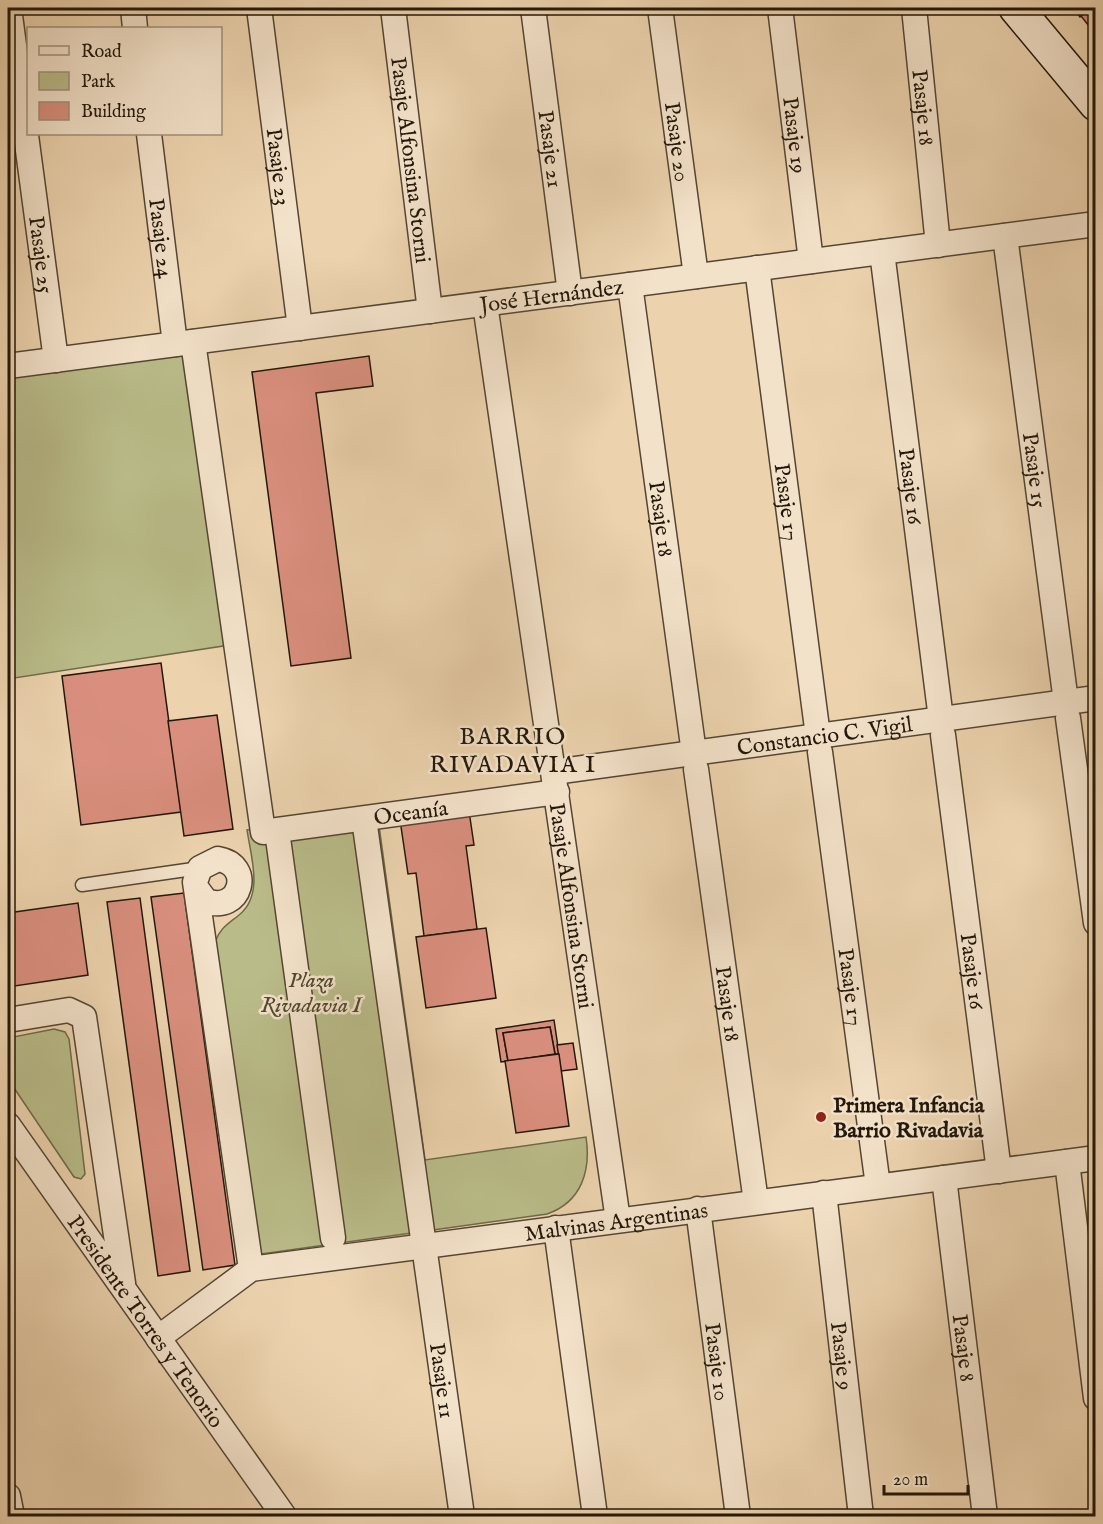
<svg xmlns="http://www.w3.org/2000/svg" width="1103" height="1524" font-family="'IM FELL English',serif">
<rect width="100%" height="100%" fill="#ecd3ae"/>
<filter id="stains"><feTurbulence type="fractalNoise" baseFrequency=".00333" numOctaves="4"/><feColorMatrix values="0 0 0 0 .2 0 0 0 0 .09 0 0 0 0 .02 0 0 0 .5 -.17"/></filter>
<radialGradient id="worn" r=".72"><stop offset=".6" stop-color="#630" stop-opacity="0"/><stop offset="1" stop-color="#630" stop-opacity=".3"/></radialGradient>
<g fill="#b9bc89" stroke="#6e6a4a" stroke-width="1.5">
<path d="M193,342L236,644L8,679V366Z"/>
<path d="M377,811L425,1160L586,1137C591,1170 582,1202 547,1214L261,1254L258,1252L215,942C220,928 228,924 239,915C264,895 251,857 247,830Z"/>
<path d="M54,1029L65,1032L69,1039L85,1174L81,1179L74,1177L8,1079V1038Z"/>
</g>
<g fill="#da8f7e" stroke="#22170a" stroke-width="1.5">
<path d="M1073,8H1092L1080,17Z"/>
<path d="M1092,8H1096V27L1092,30L1081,16Z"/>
<path d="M369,356L373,386L316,393L351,658L291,666L252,372Z"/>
<path d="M161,663L181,812L81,825L62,676Z"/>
<path d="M217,715L233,829L184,836L168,721Z"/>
<path d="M469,811L474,845L466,846L477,929L424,936L416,873L408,874L400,820Z"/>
<path d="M184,893L235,1265L203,1270L151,897Z"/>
<path d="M140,898L190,1271L158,1276L107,902Z"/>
<path d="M78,903L88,975L8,987V913Z"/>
<path d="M486,928L496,998L426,1008L416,937Z"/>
<path d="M554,1020L559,1054H555L550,1027L503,1033L508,1061L501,1062L496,1029Z"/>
<path d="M550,1027L555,1054L508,1061L503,1033Z"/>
<path d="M573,1043L577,1069L561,1071L557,1045Z"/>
<path d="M559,1054L569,1126L516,1133L505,1061Z"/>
</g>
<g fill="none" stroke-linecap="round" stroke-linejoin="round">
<defs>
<path id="lane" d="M82,885L200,868"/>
<g id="street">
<path id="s1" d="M9,8L56,360"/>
<path d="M133,8L135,28"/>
<path id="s2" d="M259,8L300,328"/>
<path id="s3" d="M393,8L430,311"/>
<path id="s4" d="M533,8L570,293"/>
<path id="s5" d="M660,8L696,276"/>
<path id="s6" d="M780,8L811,261"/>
<path id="s7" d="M914,8L938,245"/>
<path id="s8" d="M149,134L175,344"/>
<path id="s9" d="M1005,236L1066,702"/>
<path id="s10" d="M882,252L941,719"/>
<path id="s11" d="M757,268L818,736"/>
<path id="s12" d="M630,285L694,753"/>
<path id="s13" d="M485,304L618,1220"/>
<path id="s14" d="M193,342L263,832L557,792"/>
<path id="s15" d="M8,366L1096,224"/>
<path d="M1068,718L1096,923"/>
<path id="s16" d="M943,735L999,1171"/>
<path id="s17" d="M820,752L878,1186"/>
<path id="s18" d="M696,769L756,1202"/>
<path id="s19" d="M554,772L1096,698"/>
<path id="s20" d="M364,819L462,1516"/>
<path d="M277,831L333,1238"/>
<path d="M197,889L206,901C241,914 254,865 218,859L200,868L195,882L251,1269"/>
<path d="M8,1020L69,1010L84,1017L123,1283"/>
<path id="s21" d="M8,1125L284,1516"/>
<path d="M1067,1162L1096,1398"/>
<path id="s22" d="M944,1178L985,1516"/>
<path id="s23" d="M824,1193L861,1516"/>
<path id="s24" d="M698,1209L738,1516"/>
<path d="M556,1228L595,1516"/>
<path id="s25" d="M158,1338L251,1269L258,1268L1096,1158"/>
<path d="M8,1496L12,1516"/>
</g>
<path id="secondary" d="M1016,8L1096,104"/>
</defs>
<use href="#lane" stroke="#544633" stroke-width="15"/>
<use href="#street" stroke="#544633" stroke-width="27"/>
<use href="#secondary" stroke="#22170a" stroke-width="36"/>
<use href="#lane" stroke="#f3e2ca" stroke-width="12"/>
<use href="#street" stroke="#f3e2ca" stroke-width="24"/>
<use href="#secondary" stroke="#f3e2ca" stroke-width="33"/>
</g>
<circle fill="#8f2418" stroke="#f3e2ca" stroke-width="2" cx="821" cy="1117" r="6"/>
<g text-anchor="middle" stroke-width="5" stroke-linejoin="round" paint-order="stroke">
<g font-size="22" fill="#22170a" stroke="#f3e2ca">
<text dy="8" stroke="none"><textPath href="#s7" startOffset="100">Pasaje 18</textPath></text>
<text dy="8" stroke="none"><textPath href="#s6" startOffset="128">Pasaje 19</textPath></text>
<text dy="8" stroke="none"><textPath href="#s5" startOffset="135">Pasaje 20</textPath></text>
<text dy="8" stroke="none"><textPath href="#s4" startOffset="142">Pasaje 21</textPath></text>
<text dy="8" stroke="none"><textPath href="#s3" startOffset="153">Pasaje Alfonsina Storni</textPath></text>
<text dy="8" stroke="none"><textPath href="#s2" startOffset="160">Pasaje 23</textPath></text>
<text dy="8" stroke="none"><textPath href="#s8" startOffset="105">Pasaje 24</textPath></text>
<text dy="8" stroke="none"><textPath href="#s1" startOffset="249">Pasaje 25</textPath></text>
<text dy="8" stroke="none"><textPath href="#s15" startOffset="548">José Hernández</textPath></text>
<text dy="8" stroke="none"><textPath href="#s9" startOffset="236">Pasaje 15</textPath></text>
<text dy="8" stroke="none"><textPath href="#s10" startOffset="236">Pasaje 16</textPath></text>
<text dy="8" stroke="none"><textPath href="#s11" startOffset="236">Pasaje 17</textPath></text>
<text dy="8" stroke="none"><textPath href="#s12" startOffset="236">Pasaje 18</textPath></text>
<text dy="8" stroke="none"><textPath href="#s19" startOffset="273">Constancio C. Vigil</textPath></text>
<text dy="8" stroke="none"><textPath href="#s14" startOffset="644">Oceanía</textPath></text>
<text dy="8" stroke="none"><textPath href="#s13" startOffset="608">Pasaje Alfonsina Storni</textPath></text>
<text dy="8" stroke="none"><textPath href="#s16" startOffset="238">Pasaje 16</textPath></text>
<text dy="8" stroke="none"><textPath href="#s17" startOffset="237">Pasaje 17</textPath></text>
<text dy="8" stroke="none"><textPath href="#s18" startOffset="237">Pasaje 18</textPath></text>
<text dy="8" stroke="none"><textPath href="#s25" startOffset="484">Malvinas Argentinas</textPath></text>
<text dy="8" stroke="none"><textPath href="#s21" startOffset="240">Presidente Torres y Tenorio</textPath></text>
<text dy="8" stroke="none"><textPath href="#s22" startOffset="171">Pasaje 8</textPath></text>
<text dy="8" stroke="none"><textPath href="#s23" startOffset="164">Pasaje 9</textPath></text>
<text dy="8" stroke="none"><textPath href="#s24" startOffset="154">Pasaje 10</textPath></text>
<text dy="8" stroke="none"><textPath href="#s20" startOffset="567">Pasaje 11</textPath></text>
</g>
<g font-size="22" font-style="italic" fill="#4f4930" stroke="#f3e2ca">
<text x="311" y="987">Plaza<tspan x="311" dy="25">Rivadavia I</tspan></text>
</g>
<g font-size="22" font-weight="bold" fill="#22170a" stroke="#f3e2ca" text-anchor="start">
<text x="833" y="1112">Primera Infancia<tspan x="833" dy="25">Barrio Rivadavia</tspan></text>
</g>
<g font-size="24" letter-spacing="1.5" fill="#22170a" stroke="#f3e2ca">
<text x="513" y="744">BARRIO<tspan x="513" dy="28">RIVADAVIA I</tspan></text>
</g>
</g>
<rect width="1103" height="1524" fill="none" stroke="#ecd3ae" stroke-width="30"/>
<rect x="9" y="9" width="1085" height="1506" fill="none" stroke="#22170a" stroke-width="3"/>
<rect x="15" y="15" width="1073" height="1494" fill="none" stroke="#22170a" stroke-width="1.5"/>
<rect x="27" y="27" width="195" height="108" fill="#f3e2ca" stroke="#9f917d" stroke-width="1.5"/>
<rect x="39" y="46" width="30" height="9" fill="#f3e2ca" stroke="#9f917d" stroke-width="1.5"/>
<text x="81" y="57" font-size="18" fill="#22170a">Road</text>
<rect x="39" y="72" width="30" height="18" fill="#b9bc89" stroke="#9f917d" stroke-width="1.5"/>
<text x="81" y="87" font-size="18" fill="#22170a">Park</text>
<rect x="39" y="102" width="30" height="18" fill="#da8f7e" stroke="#9f917d" stroke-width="1.5"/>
<text x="81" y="117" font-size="18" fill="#22170a">Building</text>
<path d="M884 1485v9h84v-9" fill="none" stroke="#22170a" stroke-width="3"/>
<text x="893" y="1485" font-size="18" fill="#22170a" stroke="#f3e2ca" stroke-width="4.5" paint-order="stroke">20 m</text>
<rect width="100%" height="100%" filter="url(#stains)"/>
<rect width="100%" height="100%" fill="url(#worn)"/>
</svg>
